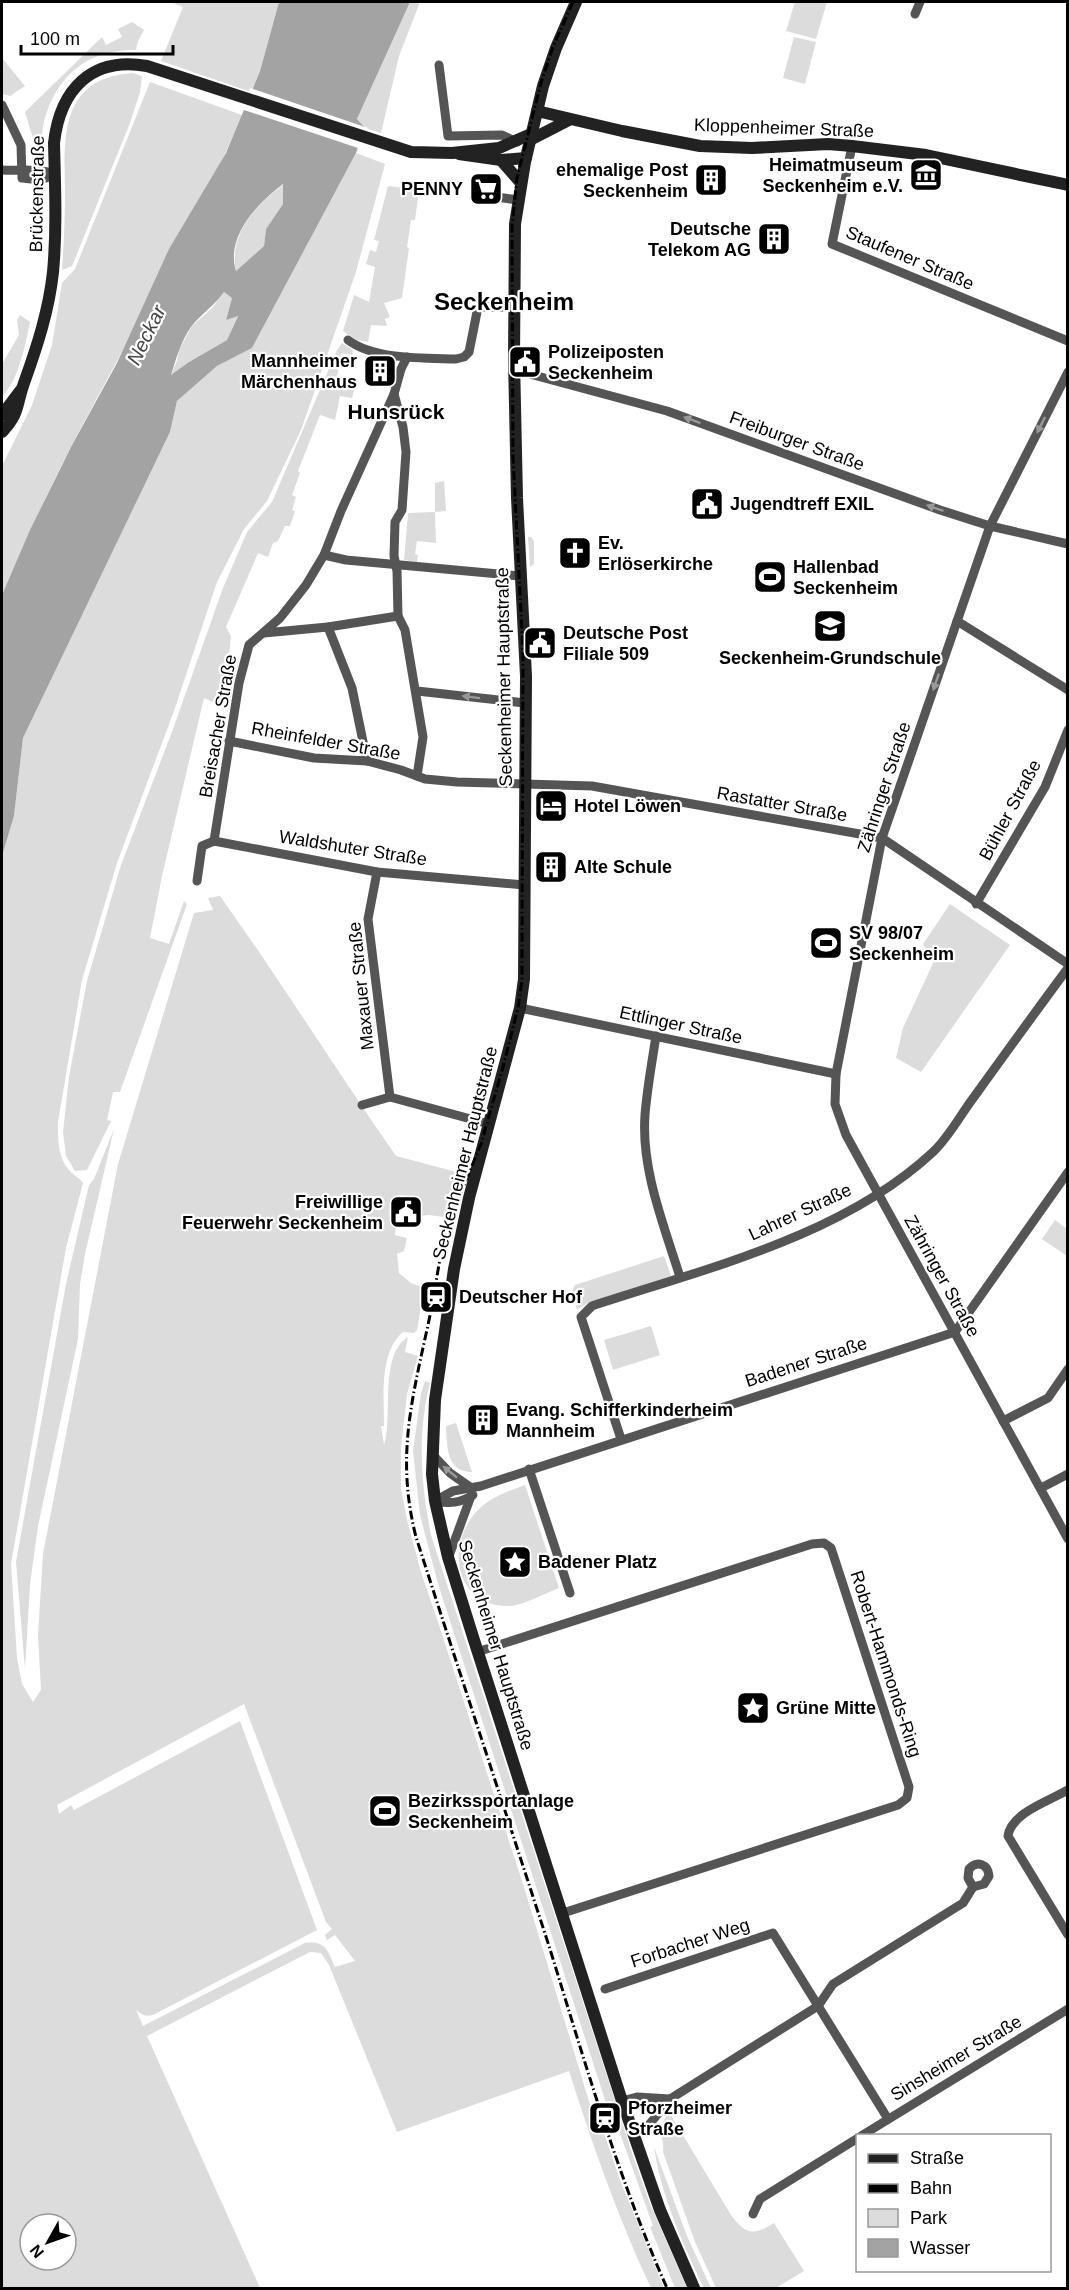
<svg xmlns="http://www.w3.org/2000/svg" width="1069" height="2290" font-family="Helvetica,sans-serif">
<rect width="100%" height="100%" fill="#fff"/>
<g fill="#dcdcdc" fill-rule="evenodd">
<path d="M170,2H279L260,71L251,92L161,61L183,7Z"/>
<path d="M410,2H420L399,56L381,133L365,128L357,119Z"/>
<path d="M795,2H827L816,39L786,31Z"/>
<path d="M132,22L144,30L138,41L136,50C89,49 57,74 44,121C42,130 42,139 40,149L33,152L34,142L25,112L102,37L106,45L122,37L118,29Z"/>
<path d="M794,37L816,42L805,84L783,78Z"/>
<path d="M2,58L25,86L10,96L2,94Z"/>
<path d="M133,73L142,76L140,92L130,123L72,266L62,270C64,244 65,218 65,191C64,136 60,78 133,73Z"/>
<path d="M150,82L242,115C194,230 128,337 71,447C46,495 24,545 2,595V466L32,405L52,345L62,283L75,269Z"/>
<path d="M356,153L385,164L356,272L301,430L267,501L244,529L217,582L174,711L117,863L82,980L58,1122C58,1138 57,1156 69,1170C73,1175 79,1177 83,1183L66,1248L11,1564L17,1658L22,1684L33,1702L41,1690L38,1635L43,1554L118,1164L194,913L213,910L208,898L220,896C281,981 336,1070 396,1156L464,1174L461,1182L456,1181L455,1185L458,1186L444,1217L429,1215L420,1216L414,1199L401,1195L399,1198L395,1235L407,1238L404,1251L397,1254L399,1273L411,1283L424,1288L417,1330L414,1333L403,1332C379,1352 384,1398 384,1426H381L384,1445C394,1416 378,1356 408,1337L405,1352L418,1356L407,1394L401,1448V1488L407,1520L421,1572L440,1628L524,1887L598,2131L603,2130L620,2180L664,2288H651C618,2218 593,2146 569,2071L397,2132L329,1965L321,1953L310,1952L147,2036L260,2288H2V856L14,816L23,738L170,432L177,401L217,366L252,348ZM244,1704L326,1922L332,1929L325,1935L327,1940L335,1935L355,1961L335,1967C328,1951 326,1940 305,1943L143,2026L136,2010C142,2015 145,2017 153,2015L317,1930L240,1721L74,1810L71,1805L59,1814L57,1805ZM30,2224H66V2260H30Z"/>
<path d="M284,184L283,204L266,229L264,246L236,271C228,234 256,205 284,184Z"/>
<path d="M388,186L419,190L415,220H411L407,247L409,248L402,298L384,303L390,317L385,319L387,326L371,325L368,342L357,340L343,331L354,295L369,302L375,267L366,264L370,250L376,252L379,241L374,240Z"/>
<path d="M224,292L232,298L226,320L238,315L227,340L189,362L170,377L177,361L179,350L192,326L213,307Z"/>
<path d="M20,315L30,322C25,346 19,379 2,397V364L19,335L17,320Z"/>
<path d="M342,343L353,350L352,355L341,353L336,383L350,387L353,376L357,378L352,398L340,396L335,420L320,415L298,471L300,473L292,495L296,497L292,510L295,511L290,526H285L278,541L273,543L268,557L258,553L226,627L231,636L224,707L204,698L162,876L150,938L169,944L184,901L187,904L120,1092H113L107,1120L111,1121L87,1170L75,1171L66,1156L63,1132L69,1077L87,981L121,865L173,729L223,588L247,532L272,502L337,350Z"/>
<path d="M444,481L446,511L435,512L436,543L417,541L415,554L418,555L417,562L404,560L408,513L435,512V483Z"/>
<path d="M528,537H531L534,541V564L530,567Z"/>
<path d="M950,904L1010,945L921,1072L896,1058L903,1028L934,961L923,944Z"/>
<path d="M114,1129L85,1254L80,1284L78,1339L38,1526L30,1584L25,1669L16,1562L66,1284L89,1185L94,1179Z"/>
<path d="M1055,1220L1067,1229V1256L1042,1239Z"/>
<path d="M664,1256L671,1276L585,1304L577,1310L572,1291L575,1285Z"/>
<path d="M651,1326L660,1355L613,1370L604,1340Z"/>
<path d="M425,1381L430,1383C417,1434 421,1484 431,1535L633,2156L650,2204L687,2288H675L650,2227L653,2226L611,2108L608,2109L438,1584L420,1515L413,1451L421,1393Z"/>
<path d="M456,1423L472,1472C446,1472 447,1446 446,1426Z"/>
<path d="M525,1485L559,1588C546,1593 520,1607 507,1606C455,1605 445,1545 477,1511C490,1497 507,1492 525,1485Z"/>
<path d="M669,2112L731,2215C746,2235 753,2236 774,2223L804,2271L776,2288H716L695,2242L663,2152C665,2133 654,2134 669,2112Z"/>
<path d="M654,2147L687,2236L711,2288H704C684,2247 660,2193 654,2147Z"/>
</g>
<path fill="#a3a3a3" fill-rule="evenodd" d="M279,2H410L357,119L365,128L356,153L252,348L217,366L177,401L170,432L23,738L14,816L2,856V595L30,530L71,447L117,363L169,249L226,153L260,71ZM283,184V204L266,229L264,246L236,271C225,236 258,203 283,184ZM224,292L232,298L226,320L238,316L227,340L189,362L171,375C176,359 181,341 191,327C199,316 215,305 224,292Z"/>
<path fill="#fff" d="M250,88L368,128L361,149L241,109Z"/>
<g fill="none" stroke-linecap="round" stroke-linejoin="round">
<g stroke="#555" stroke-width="9">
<path d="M915,14L920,2"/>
<path d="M439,65L448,136L502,135L517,142"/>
<path d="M2,105L21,145L22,178L41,180L55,174"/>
<path d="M852,146L832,244L1068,341"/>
<path d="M2,170C20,171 37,168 55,174"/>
<path d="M489,196L518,200"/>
<path d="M348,340C374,360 425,358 456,359L464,357L469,352L478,307H514"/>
<path d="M1068,372L990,526L882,838L836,1074L835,1104L846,1135L1068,1539"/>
<path d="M514,373H526L667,411L940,510L990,526L1068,544"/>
<path d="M394,394L403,427L406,452L402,510L395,522L394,556L397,571L398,616L405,630L423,737L417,776"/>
<path d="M324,555L346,560L520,576"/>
<path d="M957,621L1068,690"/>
<path d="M328,627L352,688L367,761"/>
<path d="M264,633L328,627L398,616"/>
<path d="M417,691L525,703"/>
<path d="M229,741L314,758L367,761L401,770L425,779L457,782L592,786L882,838L1068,964"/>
<path d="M214,841L239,683L249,645L280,618L306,585L324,555L341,511L394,394L401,369L407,357"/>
<path d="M214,841L377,872L524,885"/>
<path d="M377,872L368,919L390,1097L489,1124"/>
<path d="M197,881L202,846L214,841"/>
<path d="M976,904L1045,787L1068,730"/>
<path d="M520,1008L836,1074"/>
<path d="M656,1036C652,1062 647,1089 645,1115C641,1170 664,1225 680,1277"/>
<path d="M362,1105L390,1097"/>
<path d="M1003,1421L1048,1398L1068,1369"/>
<path d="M621,1439L581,1317L592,1306C707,1268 843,1236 933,1152C949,1137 961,1114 974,1097C1005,1054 1036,1011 1068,968"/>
<path d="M433,1455L450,1473L470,1487"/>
<path d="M529,1469L570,1593"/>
<path d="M1041,1488L1068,1474"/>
<path d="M435,1501L453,1491L481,1486L955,1332L1068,1172"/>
<path d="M435,1501C450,1504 460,1503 473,1495"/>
<path d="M449,1556L471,1496"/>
<path d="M477,1652L812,1544L824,1543L831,1548L909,1787L907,1798L898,1805L563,1913"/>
<path d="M1068,1790C1049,1801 1011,1813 1008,1836L1068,1935"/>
<path d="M605,1989L773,1933L888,2119"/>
<path d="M622,2101L637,2097L670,2099"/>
<path d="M632,2132L648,2126L670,2099L818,2006L833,1984L963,1903L973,1887L984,1884L989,1876C988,1864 977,1860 969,1869L968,1878L973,1887"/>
<path d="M861,2136L1068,2009"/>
<path d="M753,2214L760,2199L858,2138"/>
</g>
<g stroke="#222" stroke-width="12">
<path d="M576,2L556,48L543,86L525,162L515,224L514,360L517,498L526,676L524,979L520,1008L469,1198L454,1269L435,1400L432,1474L435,1501L448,1557L473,1637L622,2101L660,2210L694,2288"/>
<path d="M537,111L622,131L700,146L752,148L828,144L852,146L926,155L1068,185"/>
<path d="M530,140L569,120"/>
<path d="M459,154L501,160L526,158"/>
<path d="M501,160L521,183"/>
<path d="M2,415L21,390"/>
<path d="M2,432C20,413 16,405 24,383C37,347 49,310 53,272C57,229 55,185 54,143C60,90 91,56 147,66L411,152L452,153L499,148L531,134"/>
</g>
<path stroke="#000" stroke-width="3" stroke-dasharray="9 3 1.5 3" stroke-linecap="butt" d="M573,2L553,47L541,83L517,178L512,227L513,457L523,652L522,980L518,1008L503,1067L481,1144L449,1221L443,1243C437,1273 433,1304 426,1334C410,1407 397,1462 416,1537C460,1674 505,1810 549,1946C585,2062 618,2178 667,2288"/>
</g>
<defs><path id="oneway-solid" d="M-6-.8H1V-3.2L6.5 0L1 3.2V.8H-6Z" transform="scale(1.5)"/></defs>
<g fill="#999">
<use href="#oneway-solid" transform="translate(692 420) rotate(-160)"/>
<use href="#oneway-solid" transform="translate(1041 425) rotate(117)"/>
<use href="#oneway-solid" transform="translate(935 508) rotate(-161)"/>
<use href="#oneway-solid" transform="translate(936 682) rotate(109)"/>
<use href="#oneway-solid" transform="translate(471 697) rotate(-173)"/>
<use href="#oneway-solid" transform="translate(450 1472) rotate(-141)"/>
</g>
<defs>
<symbol id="museum-square" viewBox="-11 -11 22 22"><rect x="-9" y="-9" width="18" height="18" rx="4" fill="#000" stroke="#fff"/><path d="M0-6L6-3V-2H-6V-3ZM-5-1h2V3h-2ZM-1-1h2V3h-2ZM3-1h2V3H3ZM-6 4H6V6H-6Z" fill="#fff"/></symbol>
<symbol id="building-square" viewBox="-11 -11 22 22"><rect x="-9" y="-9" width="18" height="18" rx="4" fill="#000" stroke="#fff"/><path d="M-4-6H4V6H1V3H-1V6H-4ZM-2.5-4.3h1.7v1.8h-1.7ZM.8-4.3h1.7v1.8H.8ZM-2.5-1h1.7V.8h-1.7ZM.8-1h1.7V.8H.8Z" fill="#fff"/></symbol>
<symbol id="supermarket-square" viewBox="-11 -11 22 22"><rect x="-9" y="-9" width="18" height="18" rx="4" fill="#000" stroke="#fff"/><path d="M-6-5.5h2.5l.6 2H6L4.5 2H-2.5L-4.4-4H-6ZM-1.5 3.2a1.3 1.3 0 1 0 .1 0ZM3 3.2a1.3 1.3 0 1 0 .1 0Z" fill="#fff"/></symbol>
<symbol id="civic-square" viewBox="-11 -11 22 22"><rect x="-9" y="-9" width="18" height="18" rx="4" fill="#000" stroke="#fff"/><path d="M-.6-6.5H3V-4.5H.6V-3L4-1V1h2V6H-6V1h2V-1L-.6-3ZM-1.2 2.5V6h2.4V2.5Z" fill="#fff"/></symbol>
<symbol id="church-square" viewBox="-11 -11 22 22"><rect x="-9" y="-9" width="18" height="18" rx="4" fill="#000" stroke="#fff"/><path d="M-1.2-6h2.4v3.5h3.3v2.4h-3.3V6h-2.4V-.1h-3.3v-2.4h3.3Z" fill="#fff"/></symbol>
<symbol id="stadium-square" viewBox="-11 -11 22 22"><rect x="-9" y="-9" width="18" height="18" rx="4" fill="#000" stroke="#fff"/><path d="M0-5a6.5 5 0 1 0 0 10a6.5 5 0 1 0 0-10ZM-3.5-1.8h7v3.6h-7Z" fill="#fff"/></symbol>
<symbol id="school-square" viewBox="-11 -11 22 22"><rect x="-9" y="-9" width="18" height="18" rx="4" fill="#000" stroke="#fff"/><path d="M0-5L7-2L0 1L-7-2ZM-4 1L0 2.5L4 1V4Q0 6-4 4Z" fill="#fff"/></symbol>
<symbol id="hotel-square" viewBox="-11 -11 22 22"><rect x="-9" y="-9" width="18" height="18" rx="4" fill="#000" stroke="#fff"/><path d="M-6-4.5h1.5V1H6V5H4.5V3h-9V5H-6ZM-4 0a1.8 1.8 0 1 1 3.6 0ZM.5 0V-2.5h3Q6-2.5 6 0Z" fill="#fff"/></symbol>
<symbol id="station-square" viewBox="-11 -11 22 22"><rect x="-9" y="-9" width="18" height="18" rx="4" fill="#000" stroke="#fff"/><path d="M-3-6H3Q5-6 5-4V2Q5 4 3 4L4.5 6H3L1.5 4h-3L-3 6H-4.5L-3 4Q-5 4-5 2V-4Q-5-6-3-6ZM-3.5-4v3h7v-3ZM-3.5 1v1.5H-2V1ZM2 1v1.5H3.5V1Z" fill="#fff"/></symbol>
<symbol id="sight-square" viewBox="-11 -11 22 22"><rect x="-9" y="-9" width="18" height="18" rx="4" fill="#000" stroke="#fff"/><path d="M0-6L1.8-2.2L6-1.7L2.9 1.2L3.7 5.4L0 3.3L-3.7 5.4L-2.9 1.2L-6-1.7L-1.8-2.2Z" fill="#fff"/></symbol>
</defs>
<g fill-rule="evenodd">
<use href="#museum-square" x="907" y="156" width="38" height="38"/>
<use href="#building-square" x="692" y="161" width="38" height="38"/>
<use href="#supermarket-square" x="467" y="170" width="38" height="38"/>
<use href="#building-square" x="755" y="220" width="38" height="38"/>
<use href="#civic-square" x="506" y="343" width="38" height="38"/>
<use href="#building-square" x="361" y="352" width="38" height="38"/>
<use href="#civic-square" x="688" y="485" width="38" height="38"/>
<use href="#church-square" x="556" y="534" width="38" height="38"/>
<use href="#stadium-square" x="751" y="558" width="38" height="38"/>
<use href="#school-square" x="811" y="607" width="38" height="38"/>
<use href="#civic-square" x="521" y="624" width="38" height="38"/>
<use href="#hotel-square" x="532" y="787" width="38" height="38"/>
<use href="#building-square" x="532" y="848" width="38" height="38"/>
<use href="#stadium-square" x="807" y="924" width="38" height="38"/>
<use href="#civic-square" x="387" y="1193" width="38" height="38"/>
<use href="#station-square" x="417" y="1278" width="38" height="38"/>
<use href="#building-square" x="464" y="1401" width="38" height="38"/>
<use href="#sight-square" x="496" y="1543" width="38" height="38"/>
<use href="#sight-square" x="734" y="1689" width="38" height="38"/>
<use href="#stadium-square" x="366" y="1792" width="38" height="38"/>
<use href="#station-square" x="586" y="2099" width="38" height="38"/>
</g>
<g text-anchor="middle" stroke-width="4.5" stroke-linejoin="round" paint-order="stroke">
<g font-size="18" fill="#000" stroke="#fff">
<text transform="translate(784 128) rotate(2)" y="6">Kloppenheimer Straße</text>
<text transform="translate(37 194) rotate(-89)" y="6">Brückenstraße</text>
<text transform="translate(910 258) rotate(23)" y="6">Staufener Straße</text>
<text transform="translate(797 441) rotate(20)" y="6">Freiburger Straße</text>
<text transform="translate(504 677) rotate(-91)" y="6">Seckenheimer Hauptstraße</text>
<text transform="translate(218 726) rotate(-80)" y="6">Breisacher Straße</text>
<text transform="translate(326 741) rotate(10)" y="6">Rheinfelder Straße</text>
<text transform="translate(884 787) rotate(-72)" y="6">Zähringer Straße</text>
<text transform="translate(782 804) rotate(10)" y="6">Rastatter Straße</text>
<text transform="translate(1010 810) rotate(-62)" y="6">Bühler Straße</text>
<text transform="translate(353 848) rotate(9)" y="6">Waldshuter Straße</text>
<text transform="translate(361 986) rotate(-96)" y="6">Maxauer Straße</text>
<text transform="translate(681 1025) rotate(12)" y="6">Ettlinger Straße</text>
<text transform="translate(465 1153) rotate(-76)" y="6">Seckenheimer Hauptstraße</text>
<text transform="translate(800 1212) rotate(-25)" y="6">Lahrer Straße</text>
<text transform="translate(942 1276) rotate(61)" y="6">Zähringer Straße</text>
<text transform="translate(806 1362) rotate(-18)" y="6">Badener Straße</text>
<text transform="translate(496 1645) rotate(73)" y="6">Seckenheimer Hauptstraße</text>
<text transform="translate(886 1664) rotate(72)" y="6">Robert-Hammonds-Ring</text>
<text transform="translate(690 1943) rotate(-18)" y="6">Forbacher Weg</text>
<text transform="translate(956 2058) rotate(-31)" y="6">Sinsheimer Straße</text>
</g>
<g font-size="18" font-weight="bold" fill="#000" stroke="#fff" text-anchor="start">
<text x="903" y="171" text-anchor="end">Heimatmuseum<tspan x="903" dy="21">Seckenheim e.V.</tspan></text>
<text x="688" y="176" text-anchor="end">ehemalige Post<tspan x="688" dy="21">Seckenheim</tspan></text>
<text x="463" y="195" text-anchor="end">PENNY</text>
<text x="751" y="235" text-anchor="end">Deutsche<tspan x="751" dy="21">Telekom AG</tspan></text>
<text x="548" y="358">Polizeiposten<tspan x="548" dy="21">Seckenheim</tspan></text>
<text x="357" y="367" text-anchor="end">Mannheimer<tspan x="357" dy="21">Märchenhaus</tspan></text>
<text x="730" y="510">Jugendtreff EXIL</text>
<text x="598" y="549">Ev.<tspan x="598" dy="21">Erlöserkirche</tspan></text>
<text x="793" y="573">Hallenbad<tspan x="793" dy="21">Seckenheim</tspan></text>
<text x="563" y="639">Deutsche Post<tspan x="563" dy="21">Filiale 509</tspan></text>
<text x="830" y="664" text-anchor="middle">Seckenheim-Grundschule</text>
<text x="574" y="812">Hotel Löwen</text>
<text x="574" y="873">Alte Schule</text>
<text x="849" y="939">SV 98/07<tspan x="849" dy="21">Seckenheim</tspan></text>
<text x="383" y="1208" text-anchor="end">Freiwillige<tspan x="383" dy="21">Feuerwehr Seckenheim</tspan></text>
<text x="459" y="1303">Deutscher Hof</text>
<text x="506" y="1416">Evang. Schifferkinderheim<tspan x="506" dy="21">Mannheim</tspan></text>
<text x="538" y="1568">Badener Platz</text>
<text x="776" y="1714">Grüne Mitte</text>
<text x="408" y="1807">Bezirkssportanlage<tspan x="408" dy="21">Seckenheim</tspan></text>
<text x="628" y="2114">Pforzheimer<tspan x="628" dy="21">Straße</tspan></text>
</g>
<g font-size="20" font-style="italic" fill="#444" stroke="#fff">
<text transform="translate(146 335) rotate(-64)" y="7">Neckar</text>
</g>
<g font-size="21" font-weight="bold" fill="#000" stroke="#fff">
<text x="396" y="419">Hunsrück</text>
</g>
<g font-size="24" font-weight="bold" fill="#000" stroke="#fff">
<text x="504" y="310">Seckenheim</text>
</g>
</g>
<rect width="1069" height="2290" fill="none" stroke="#000000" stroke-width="6"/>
<rect x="856" y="2134" width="195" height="138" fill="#ffffff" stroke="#999999" stroke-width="1.5"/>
<rect x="868" y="2154" width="30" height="9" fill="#222222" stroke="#999999" stroke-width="1.5"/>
<text x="910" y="2164" font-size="18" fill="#000000">Straße</text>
<rect x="868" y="2184" width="30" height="9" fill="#000000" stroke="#999999" stroke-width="1.5"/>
<text x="910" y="2194" font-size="18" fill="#000000">Bahn</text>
<rect x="868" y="2209" width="30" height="18" fill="#dcdcdc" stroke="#999999" stroke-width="1.5"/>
<text x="910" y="2224" font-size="18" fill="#000000">Park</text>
<rect x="868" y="2239" width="30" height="18" fill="#a3a3a3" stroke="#999999" stroke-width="1.5"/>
<text x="910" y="2254" font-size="18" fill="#000000">Wasser</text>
<g transform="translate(48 2242) rotate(230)"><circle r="28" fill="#ffffff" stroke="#999999" stroke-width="1.5"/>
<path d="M0-4.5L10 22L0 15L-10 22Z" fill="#000000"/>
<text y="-9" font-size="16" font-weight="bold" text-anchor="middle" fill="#000000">N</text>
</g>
<path d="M21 45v9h152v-9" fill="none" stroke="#000000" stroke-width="3"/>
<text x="30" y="45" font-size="18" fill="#000000" stroke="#ffffff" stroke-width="4.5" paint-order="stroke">100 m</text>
</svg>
